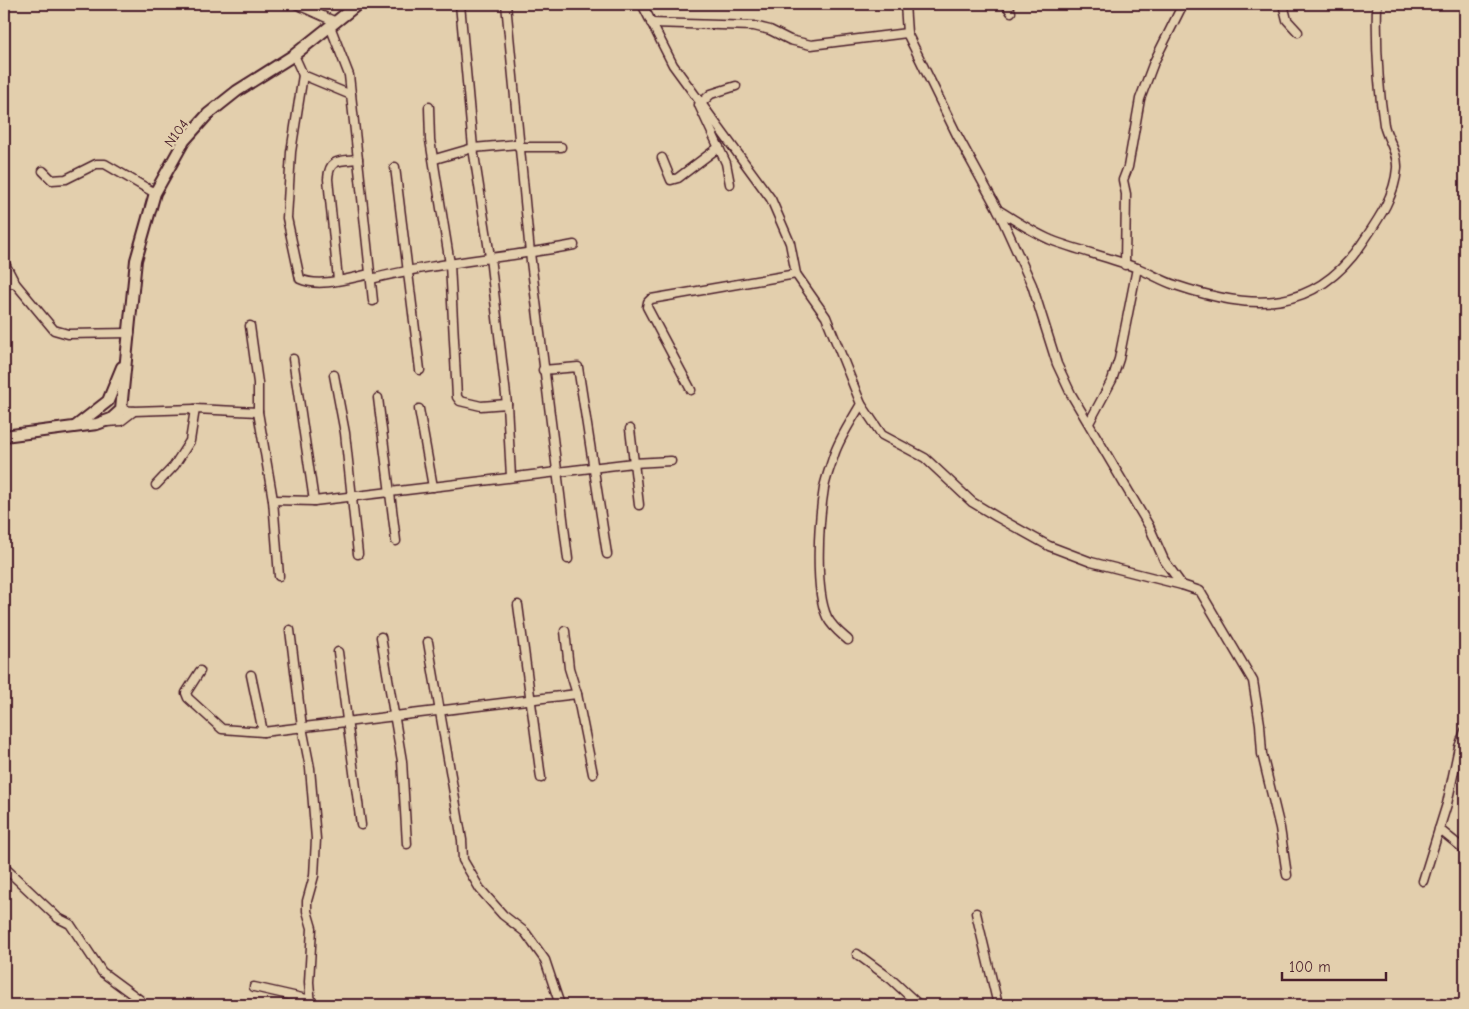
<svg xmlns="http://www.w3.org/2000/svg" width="1469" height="1009" font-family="'Comic Neue',sans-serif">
<rect width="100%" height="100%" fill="#e3cfad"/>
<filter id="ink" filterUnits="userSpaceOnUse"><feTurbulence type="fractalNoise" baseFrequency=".02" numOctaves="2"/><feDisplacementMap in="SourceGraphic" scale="10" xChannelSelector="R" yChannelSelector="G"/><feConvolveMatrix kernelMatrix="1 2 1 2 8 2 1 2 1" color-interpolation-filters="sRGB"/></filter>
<g filter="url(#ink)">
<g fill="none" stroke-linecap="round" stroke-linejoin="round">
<defs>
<g id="minor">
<path d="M296,4L336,22"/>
<path d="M460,4L473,148L490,257L507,404L511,477"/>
<path d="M506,4L530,253L568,559"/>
<path d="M642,4L673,65L771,199L790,243L796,274L826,317L861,404C852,420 840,437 834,455C831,465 826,477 824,488C819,519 814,589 827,617C832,627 840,633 848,640"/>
<path d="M905,4L907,33L957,135L998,210L1032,285L1057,364L1071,394L1149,526L1164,560L1182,585L1200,591L1253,681L1260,724L1262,754L1280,828L1287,875"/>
<path d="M1006,4L1011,12"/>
<path d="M1283,4L1287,20L1298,32"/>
<path d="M651,23L754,26L770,30L790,40L811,45L907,33"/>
<path d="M330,26L349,75L373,301"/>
<path d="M294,55L303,75L291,152L287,218L300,279C319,288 350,278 370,274"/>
<path d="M303,75L351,95"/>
<path d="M429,107L430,140L450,264L457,397L460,401L481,406L507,404"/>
<path d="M519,147H561"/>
<path d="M662,158L671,180L678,178L719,147"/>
<path d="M435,159L473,148L518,144"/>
<path d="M395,167L420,370"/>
<path d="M43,171L52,180L66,179L96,164H105L155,193"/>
<path d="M730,184L726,163L699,105L711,94L736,86"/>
<path d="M998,210C1015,220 1032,232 1051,240C1079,251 1109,257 1137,268C1150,273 1162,281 1175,285C1252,311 1316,315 1365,239C1380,217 1395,195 1397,168C1398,152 1387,139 1384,125C1378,85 1376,44 1377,4"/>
<path d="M4,262L15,283L54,330L68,334L130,333"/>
<path d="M1125,265L1126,194L1123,180L1128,167L1140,99L1154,62L1183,4"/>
<path d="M371,279C438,262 507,258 574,245"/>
<path d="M338,280L328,179C329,158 340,161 358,159"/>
<path d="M4,284L15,283"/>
<path d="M250,326L258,383V412L273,500L279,576"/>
<path d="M293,359L314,501"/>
<path d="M543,370L578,367L607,554"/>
<path d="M334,375L345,433L358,554"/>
<path d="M691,390L647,307L648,302L651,299L796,274"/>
<path d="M378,398L396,541"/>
<path d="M861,404L882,435L925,458L972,502L997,517L1049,546L1091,562L1182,585"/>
<path d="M419,409L433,487"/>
<path d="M121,410L134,411L195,409L258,412"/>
<path d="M107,422L121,421L134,411"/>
<path d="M1089,423L1112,380L1119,359L1137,268"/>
<path d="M630,429L639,505"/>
<path d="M156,485L174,466L190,441L195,409"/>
<path d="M273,500L314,501L633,463L671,461"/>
<path d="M518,605L541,778"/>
<path d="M290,630L302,727L310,768L316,839L314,876L307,901V911L312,928L309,982L311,1005"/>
<path d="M565,631L569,668L577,694"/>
<path d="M381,637L402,761L407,844"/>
<path d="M428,642L462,840L463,860L480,889L503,915L525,932L545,960L560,1005"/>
<path d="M338,652L361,825"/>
<path d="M200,671L186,693L188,698L222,729L263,732L577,694L593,774"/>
<path d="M251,675L263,732"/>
<path d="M1439,829L1465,850"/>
<path d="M4,867L58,918L70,924L102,972L140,1000L142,1005"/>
<path d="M1423,881L1447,804L1459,747L1465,731"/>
<path d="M976,913L998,1005"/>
<path d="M857,954L891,979L919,1005"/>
<path d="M254,987L311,1000"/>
</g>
<g id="tertiary">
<path d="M76,426L108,401L122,367"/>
<path d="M4,436L97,424L111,419L121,410L136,260L155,193L184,141L208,114L237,91L294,55L358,4"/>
</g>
</defs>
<use href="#minor" stroke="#4a1f2b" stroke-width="11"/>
<use href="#tertiary" stroke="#4a1f2b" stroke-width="14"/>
<use href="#minor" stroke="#e3cfad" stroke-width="8"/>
<use href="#tertiary" stroke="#e3cfad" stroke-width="10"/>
</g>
</g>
<g text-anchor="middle" stroke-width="5" stroke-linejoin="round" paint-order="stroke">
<g font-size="14" fill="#4a1f2b" stroke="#e3cfad">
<text transform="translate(176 133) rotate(-54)" y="5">N104</text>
</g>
</g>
<rect width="1469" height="1009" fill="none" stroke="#e3cfad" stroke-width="20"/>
<rect x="10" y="10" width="1449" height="989" fill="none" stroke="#4a1f2b" stroke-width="2" filter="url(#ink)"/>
<path d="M1282 972v8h104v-8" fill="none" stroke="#4a1f2b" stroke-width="2.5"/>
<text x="1289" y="972" font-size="15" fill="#4a1f2b" stroke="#e3cfad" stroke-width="4" paint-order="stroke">100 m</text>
</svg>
